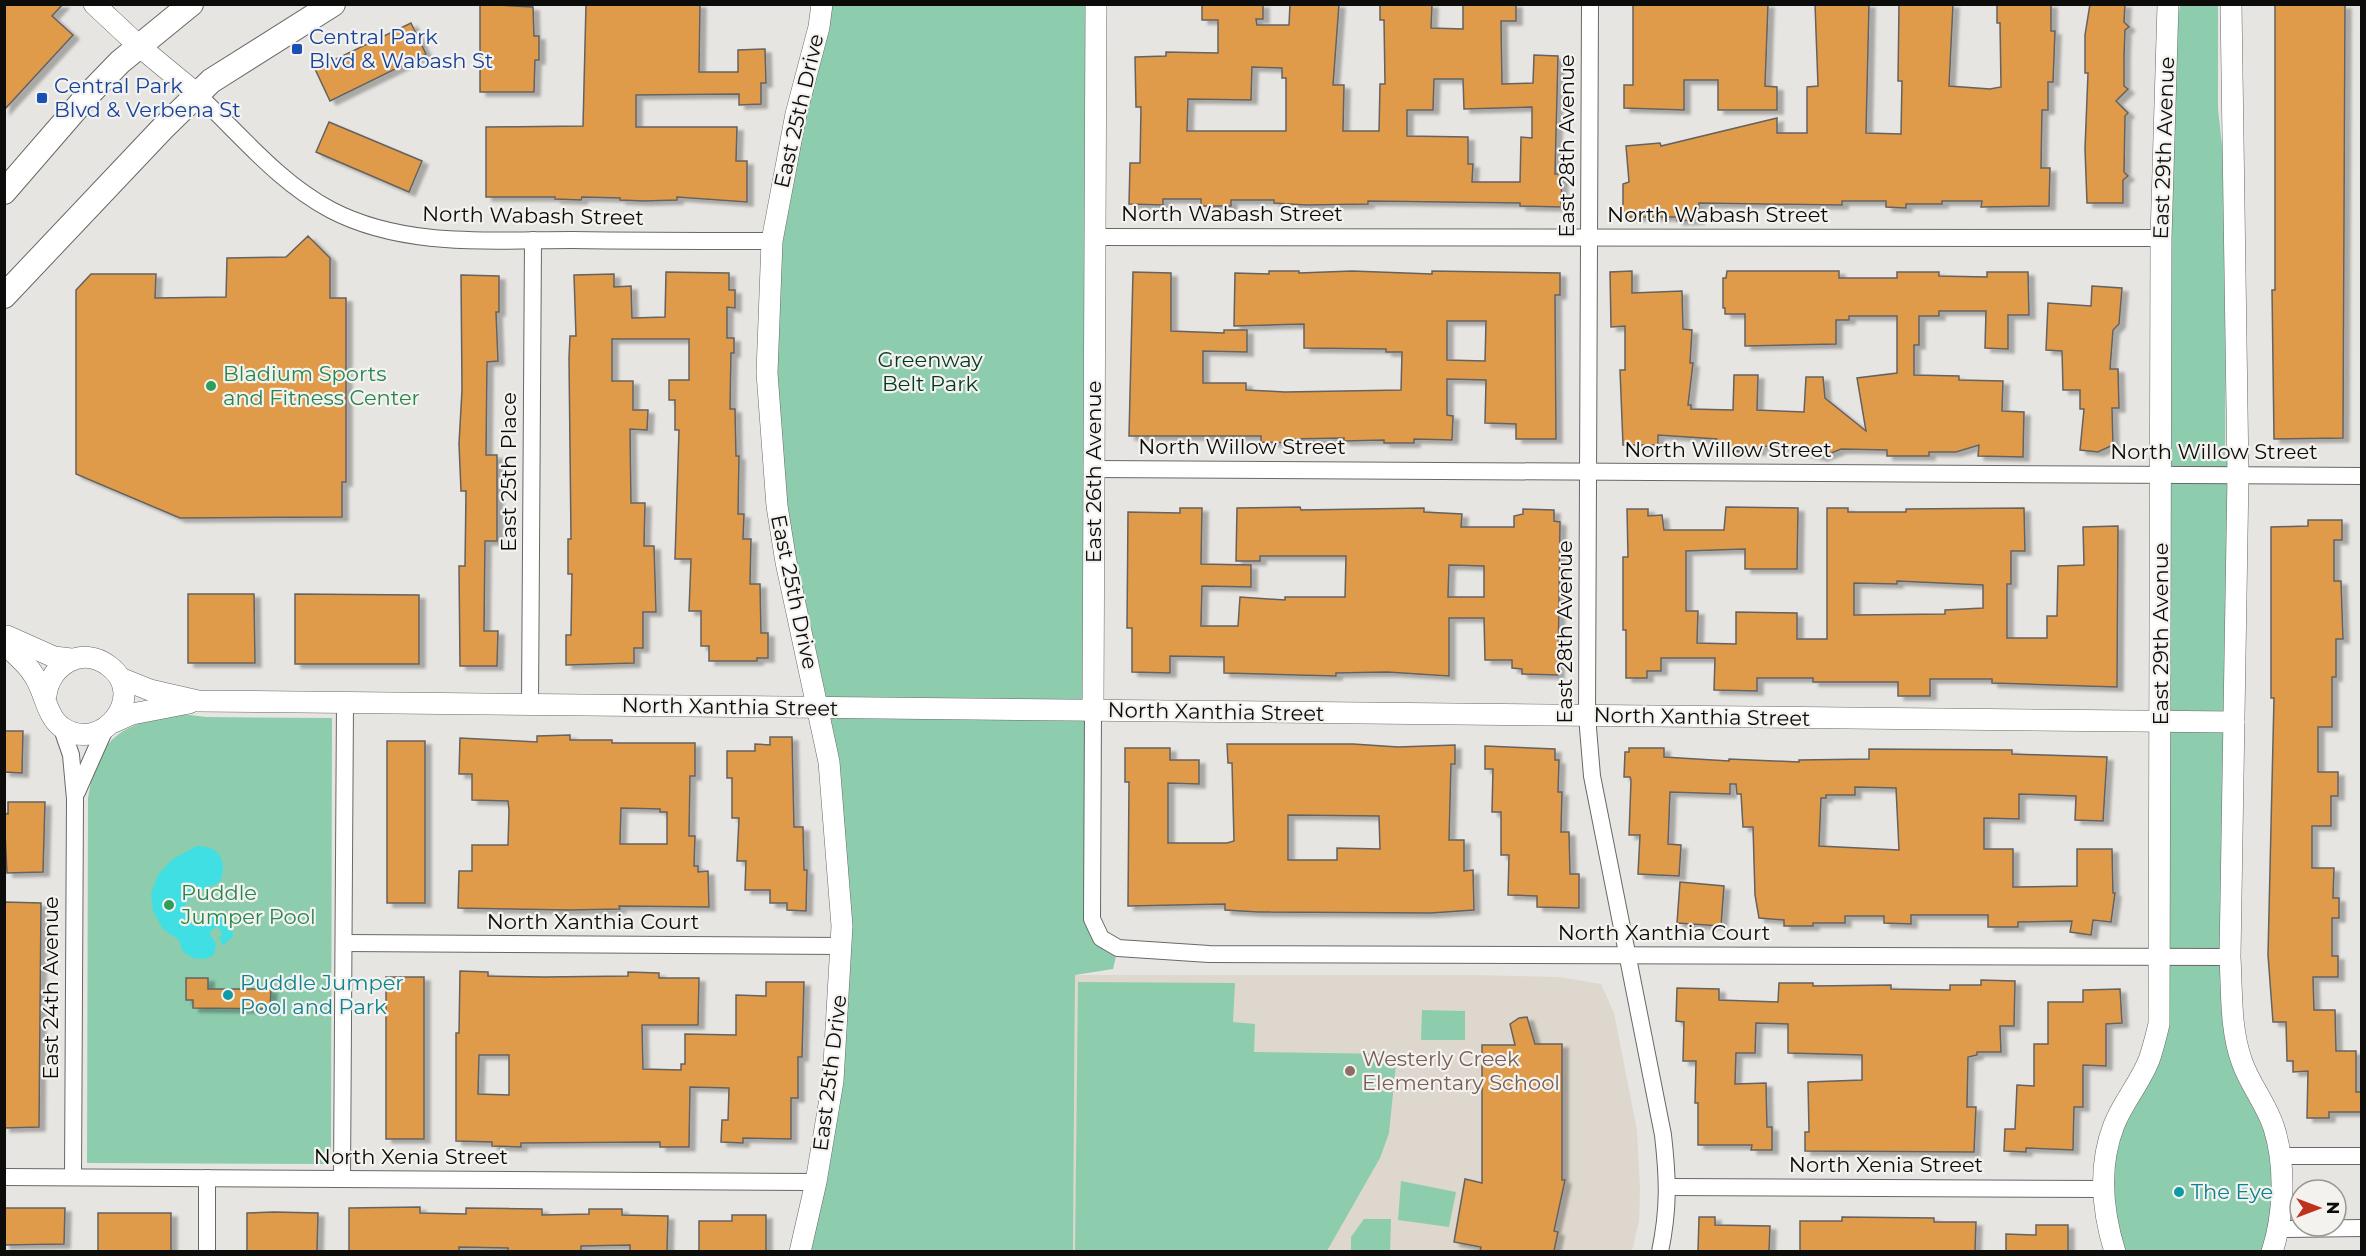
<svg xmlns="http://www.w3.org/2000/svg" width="2366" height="1256" font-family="Montserrat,sans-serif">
<defs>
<filter id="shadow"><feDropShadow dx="6" dy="4" stdDeviation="1.5" flood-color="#0004"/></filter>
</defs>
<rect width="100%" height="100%" fill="#e7e5e1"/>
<path fill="#ddd7cd" d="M1075,975H1474L1558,977L1601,984L1614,1013L1637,1130L1640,1189L1639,1221L1632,1251L1073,1252Z"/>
<g fill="#8dcdae">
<path d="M822,5H1096L1092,919L1118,948L1113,969L1075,975L1073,1251L800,1252L816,1182L840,880L786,562L768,300Z"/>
<path d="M2180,5H2218V109L2227,190L2225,454L2238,475L2235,1036L2274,1129L2272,1251L2115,1252L2105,1158L2149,1060L2160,739L2176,35Z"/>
<path d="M174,713L206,717L332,718L331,1164L87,1163L88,798C98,738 118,727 174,713Z"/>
<path d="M1078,982L1235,983L1233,1022L1255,1024L1254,1052L1397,1054L1389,1133L1380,1158L1327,1251H1075Z"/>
<path d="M1422,1010L1465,1011V1040H1421Z"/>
<path d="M1401,1181L1456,1192L1449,1227L1398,1220Z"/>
<path d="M1364,1219H1391L1390,1251H1351V1237Z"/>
</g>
<path fill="#40dfe4" d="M197,846C220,846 228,861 220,882C202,890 170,901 193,925C209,907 231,911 233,937L223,945L219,938L222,935L221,930L217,927L211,930L210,935L216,944L214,955L205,959L193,958L183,952L179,940L163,929L153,911L151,894L158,875L173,859Z"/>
<g fill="#df9b49" stroke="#656260" stroke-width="1.5" fill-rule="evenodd" filter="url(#shadow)">
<path d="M4,4H63L52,16L73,35L4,110Z"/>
<path d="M480,4L533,7L534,36H539V60H535L534,92H480Z"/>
<path d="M586,4H700L699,72H738V50L765,49L766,83H761V104L739,105V94L636,95V127H737L736,161H747V202L677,197V200L644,201L620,200V198L582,197L581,200L555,199V197H486V127L583,126Z"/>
<path d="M1202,4H1263V19H1256L1257,25H1289L1290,4H1339L1333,85H1344L1343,131H1379L1380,84H1385L1384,20H1380V4H1432L1431,28L1463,29V4H1516V21H1501L1502,84L1533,83L1534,55L1558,56L1555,174H1562L1561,207L1520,206V203L1368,201V204L1306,205L1274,203V200H1231V206H1201V199H1163V205L1129,204L1130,163H1140L1141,107H1136L1135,57L1166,56V52L1218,53V20H1202ZM1252,67L1282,68V78H1286V131H1187L1188,99L1251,100ZM1434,79H1463L1464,109L1532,107V138L1521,137L1520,182H1472L1473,164H1468V137L1407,136V110H1433Z"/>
<path d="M1633,4H1768L1765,86L1777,87V110H1718V80H1684V110L1624,108V85H1633Z"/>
<path d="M1815,4H1869L1866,133L1901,134L1902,81H1898L1899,4H1953L1949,86L1990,89L2001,87L2000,23H1997V4H2051V31H2055L2053,82H2048V110H2042L2041,168H2050L2049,206L1981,207L1982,201H1942V204H1906V208L1886,207V201H1842V205L1699,203L1698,220L1677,221V217H1623V184L1629,182L1626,146L1660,143L1661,146L1777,118V133H1807V87L1818,86Z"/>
<path d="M2090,4H2125L2124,22L2129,27L2125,30L2124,56V86L2128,89L2116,101L2128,113L2125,116L2124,172L2128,176L2123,180V203H2087L2085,149L2088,73H2085V35Z"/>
<path d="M2275,5H2345L2343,438L2274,439L2272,290H2275Z"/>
<path d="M411,23L426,54L330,101L315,69Z"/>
<path d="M329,122L422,161L409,192L316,152Z"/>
<path d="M308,236L330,258V298H346V482H342V517L180,518L76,474V290L91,274H156L155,298L226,297L227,258L286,257Z"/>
<path d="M1269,271H1299V273L1352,271L1432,274V271L1560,273V295H1555L1556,439H1516V424L1485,423L1486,380L1447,379V415L1453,416L1452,440L1414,439V443H1384V440L1344,441V438L1290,439V443L1261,442V436H1129L1133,272L1171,273V331L1224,333V330H1247V352L1203,351V383H1246V390L1285,392L1401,390L1402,352H1386V349L1304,348V324L1234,326L1235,273L1269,274ZM1447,321H1486L1485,361L1447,360Z"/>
<path d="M1632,271V293L1682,291L1683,329L1692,330L1690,363H1693L1688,405H1691V409L1733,410L1734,375H1758L1757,410L1804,412L1806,377H1823L1825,398L1866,431L1857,378L1897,373V316H1849V320H1836V344L1745,346V314H1725V308H1723V278H1726L1727,271H1839V278H1897V272H1939V276L1987,277V272H2028L2029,315H2008V349L1985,348L1986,311H1939V316H1919V345H1914V375L1959,376V380L2003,381L2002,411L2024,412L2023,457L1978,456L1979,445L1956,452H1929V456H1887V450L1841,449L1822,457L1801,452L1802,448L1760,446V451H1716L1717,439L1658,435V445H1623L1620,370H1625V326L1611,327L1610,272Z"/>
<path d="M666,272L729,273V290H735V308L727,307V338H734V353H731L730,409H735L736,456H739L738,514H744L743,539H751L750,584H760L761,633H768V658H757V661H709V646H701V611H689L691,559H675L679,430H675V400H669V380H689V339H612V381H633V410H648L647,430L630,429L631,503H645L644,546H654L656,612H643V648H634V663L566,665V635H571L572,574H568V539H571L569,358L570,336H576L574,275L614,274V287L631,286L632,318L665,317Z"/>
<path d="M461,275L499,276V312H496L498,361L487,362L486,455H497V541H485L484,631H498L497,666H460L459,566H465L466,491H461L459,444L462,390Z"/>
<path d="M2092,286L2122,288L2119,324L2113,330L2110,369H2118L2119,408H2112L2113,445L2098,452L2080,450L2084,409H2080V390H2063L2062,351L2046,350L2048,303L2091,306Z"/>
<path d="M1300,507L1301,510L1424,508V512L1462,514L1461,527H1514V516L1523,514V509L1554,510V521L1560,522L1558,675L1522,674V669L1512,668V660H1485L1484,618H1449V676L1387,672L1336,673V676L1224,673V657L1170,656V673L1132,672V628H1127L1128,512L1180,513V508H1202L1201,564L1251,565V587L1202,586L1201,626H1238L1240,597L1285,600V597H1345L1346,556H1260V561H1236L1237,508ZM1449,565L1484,566V597H1448Z"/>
<path d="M1726,507L1798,508L1797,569H1745V549L1686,551V611H1698L1697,643L1736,644V612L1797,613V639H1827V508H1848V512H1906V509L2024,508L2025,551H2011V584H2007V638H2047V616H2057L2058,566L2084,565L2083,527L2118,526L2117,687L1992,683V679H1930V696H1898V682H1813V678H1757V691L1714,690L1715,658H1661V671H1647V678H1626V630H1623V557H1628L1627,509H1648V516L1662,515L1664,530H1724ZM1897,581L1983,585V608L1945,610V614L1854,615V583L1897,584Z"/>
<path d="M2308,520H2342V540H2334V581H2341L2343,639H2336V677H2332V727H2318V772H2338V796H2331V826H2312V868H2334L2333,898H2339V918H2332V956H2338V977H2313L2314,1010H2335L2336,1051H2356V1092H2361V1112H2329V1118H2307L2308,1071L2293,1072V1061H2287L2286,1022H2273L2268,955L2274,698H2271V527L2308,526Z"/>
<path d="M188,594H254L255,663H188Z"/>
<path d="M295,594L419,595V664H295Z"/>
<path d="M4,731H23L22,773L4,772Z"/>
<path d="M570,735V740H612V743H695V776H690L689,836H695L694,866H698V872L708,871L709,907L619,906L620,909L571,910L458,908L459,871H472V845H508L509,810L508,801L472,800V774H459L460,738L537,742V736ZM621,808L660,809V812H667V844H620Z"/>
<path d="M770,737H792L794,827H803L804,870H807L806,911L787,910V903H770V890H745L746,861H737L739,818H732V778H727V751H755V744L770,745Z"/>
<rect x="387" y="741" width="38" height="162"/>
<path d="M1227,744H1353L1398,747L1455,745V764H1451L1449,840H1464V871L1473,870L1474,910L1431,913L1258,912L1225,910V904L1128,906L1129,782H1125V748H1170V760H1199V784L1168,783V843H1227L1234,841L1232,763H1228ZM1288,815L1379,816L1380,849L1337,848V860H1288Z"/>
<path d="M1485,746L1555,749V760H1559L1558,792H1562L1561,832H1569L1570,874H1579V908L1537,907V896L1508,895L1509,855H1501V812H1492L1493,769H1485Z"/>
<path d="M1629,748H1664V757L1729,761V759L1799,762V760L1869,759V749L2012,750V754L2107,757L2103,821L2075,820L2076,796L2019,794V819L1984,818V849H2013V887H2017L2077,886V849H2112L2113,893H2115L2111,922L2093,920L2091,935L2070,932L2072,921L2018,922V927H1988V915H1911V924L1884,923V916H1845V923H1813V926H1784V920L1759,918L1755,895L1753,827H1743L1741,794H1737L1736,784H1730V794L1670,792L1668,844L1681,845L1679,876L1638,874L1640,835H1629L1631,780L1630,777H1624L1625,752H1629ZM1855,787L1896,788L1899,850L1819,846L1821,798H1826V795H1855Z"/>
<path d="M8,802H45L43,872L7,873L4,813L8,814Z"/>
<path d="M1680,882L1724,886L1721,926L1677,923Z"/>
<path d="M4,902L41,903L39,1127L4,1128Z"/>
<path d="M460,971L488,972V976L544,977L628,976V972L659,973V978H699L698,1025H642L643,1069L681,1070V1064H685V1034L736,1035V995L766,996V982H804L802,1057H798V1098H791V1139L743,1138V1143L721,1142L722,1120H728L729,1088L690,1087L689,1147H660V1142L521,1143V1147L492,1146V1142L456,1141V1033H459ZM479,1055H509V1095L478,1094Z"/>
<rect x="386" y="977" width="38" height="162"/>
<path d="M186,978H208V989H271L270,1009L193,1008V1000H186Z"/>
<path d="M1981,980L2015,981L2014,1026H2000L2001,1052H1977V1055L1968,1057L1967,1107H1976L1974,1152L1805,1151V1132H1809L1808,1082L1862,1080V1055L1788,1053V1024L1756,1023L1755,1053H1736L1735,1084L1766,1083L1767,1127H1772V1150H1751L1752,1145H1698V1103H1695L1696,1061H1683L1684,1022L1676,1021L1677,988L1719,989V1000L1778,1002L1779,983H1813V986L1891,985V989L1950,990V985H1981Z"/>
<path d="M2120,989L2122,1023L2106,1024V1066L2083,1065V1107H2074L2073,1150L2026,1148V1152L2004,1151L2005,1129H2015L2017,1085L2034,1086V1044H2048V1002H2083V990Z"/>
<path d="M1527,1017L1535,1044H1562V1180H1565L1554,1231L1558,1232L1554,1251H1480L1481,1247L1454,1242L1465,1179L1482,1183V1045H1515L1510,1024L1519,1018Z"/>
<path d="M420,1207V1213L466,1214V1208L542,1209V1215L589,1214V1209H622V1215L668,1216L667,1251H630V1245L581,1246V1251H508V1248L459,1247V1251H349V1208Z"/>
<path d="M4,1208H65L64,1244L4,1245Z"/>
<path d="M274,1212L318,1213L317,1251H247V1213Z"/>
<rect x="98" y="1213" width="73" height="38"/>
<path d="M732,1215H766V1251H699V1221H732Z"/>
<path d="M1699,1217H1715V1225L1770,1226L1769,1251H1698Z"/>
<path d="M1842,1217L1934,1218V1222H1976L1975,1251H1800V1221H1842Z"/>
<path d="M2036,1225H2068V1251H2006V1234L2036,1235Z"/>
</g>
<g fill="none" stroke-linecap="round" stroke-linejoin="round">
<defs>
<g id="minor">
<path d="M1590,4L1587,716L1592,776L1663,1135C1668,1179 1669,1208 1660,1252"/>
<path d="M197,94C240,134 278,182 331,210C404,248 491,240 572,240C639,241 706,241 772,241"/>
<path d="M1095,237L2161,238"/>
<path d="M1094,469L2362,476"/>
<path d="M530,705L533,240"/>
<path d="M1093,711L1092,919L1101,938L1118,948L1209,954L2230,957"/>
<path d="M61,726L71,755L75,799L73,1177"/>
<path d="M77,792L105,729"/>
<path d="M344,943L842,946"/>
<path d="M2279,1156H2362"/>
<path d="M4,1177L816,1182"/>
<path d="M342,1179L345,703"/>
<path d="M1669,1187L2103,1189"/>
<path d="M2278,1229L2362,1228"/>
<path d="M207,1252V1178"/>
</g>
<g id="tertiary">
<path d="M94,4L140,47L197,94"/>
<path d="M2231,4L2238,475L2230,957C2232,992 2230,1029 2242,1062C2250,1085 2267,1105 2274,1128C2286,1166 2284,1215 2272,1252"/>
<path d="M7,636L54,657L71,659"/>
<path d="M4,644C16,655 27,663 35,677C45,693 47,718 63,728C103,754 148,695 109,666C82,645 50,665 46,695"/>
<path d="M120,678L150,690L198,701L2234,722"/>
<path d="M1093,711L1096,4"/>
<path d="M114,722L132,714L189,703"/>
<path d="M800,1252L816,1182L833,1081L842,926L829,762L786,562L777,506L767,373L772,241L796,114L819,27L822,4"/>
<path d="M2115,1252C2102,1210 2098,1166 2114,1125C2123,1102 2140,1083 2149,1060C2153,1049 2156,1036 2159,1024L2161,238L2168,4"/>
</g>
<g id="secondary">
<path d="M4,192L88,95L120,62L191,4"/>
<path d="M4,296L162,129L211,81L333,4"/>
</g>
</defs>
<use href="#minor" stroke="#696865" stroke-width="18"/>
<use href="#tertiary" stroke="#696865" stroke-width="22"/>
<use href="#secondary" stroke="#696865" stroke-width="26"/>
<use href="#minor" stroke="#fff" stroke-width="16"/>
<use href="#tertiary" stroke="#fff" stroke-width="21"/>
<use href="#secondary" stroke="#fff" stroke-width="24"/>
</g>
<g fill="#1a4fb4" stroke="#f4f2ef" stroke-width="2">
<rect x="291" y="43" width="12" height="12" rx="3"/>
<rect x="36" y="92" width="12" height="12" rx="3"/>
</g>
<g fill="#2e9e5b" stroke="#f4f2ef" stroke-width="2">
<circle cx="211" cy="386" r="6"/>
<circle cx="169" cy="905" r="6"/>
</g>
<g fill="#0f9aa8" stroke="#f4f2ef" stroke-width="2">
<circle cx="228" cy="995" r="6"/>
<circle cx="2179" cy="1192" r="6"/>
</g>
<circle fill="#8d6e63" stroke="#f4f2ef" stroke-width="2" cx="1350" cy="1071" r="6"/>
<g text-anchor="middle" stroke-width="4.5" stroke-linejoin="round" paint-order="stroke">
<g font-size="21" fill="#164399" stroke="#f4f2ef" text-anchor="start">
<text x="309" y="44">Central Park<tspan x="309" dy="24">Blvd &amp; Wabash St</tspan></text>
<text x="54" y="93">Central Park<tspan x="54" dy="24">Blvd &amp; Verbena St</tspan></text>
</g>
<g font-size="21" fill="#0c0c0a" stroke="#f4f2ef">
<text transform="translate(799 111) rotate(-77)" y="7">East 25th Drive</text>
<text transform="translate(1567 146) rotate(-90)" y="7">East 28th Avenue</text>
<text transform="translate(2164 148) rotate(-88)" y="7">East 29th Avenue</text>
<text x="1232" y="221">North Wabash Street</text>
<text x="1718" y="222">North Wabash Street</text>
<text transform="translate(533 216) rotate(1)" y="7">North Wabash Street</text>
<text x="1242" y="454">North Willow Street</text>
<text x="1728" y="457">North Willow Street</text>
<text x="2214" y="459">North Willow Street</text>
<text transform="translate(509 472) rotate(-90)" y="7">East 25th Place</text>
<text transform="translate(1094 472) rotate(-90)" y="7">East 26th Avenue</text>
<text transform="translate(794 592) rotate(78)" y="7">East 25th Drive</text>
<text transform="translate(1565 632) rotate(-90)" y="7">East 28th Avenue</text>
<text transform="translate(2161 634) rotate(-90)" y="7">East 29th Avenue</text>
<text transform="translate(730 707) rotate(1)" y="7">North Xanthia Street</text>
<text transform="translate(1216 712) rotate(1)" y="7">North Xanthia Street</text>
<text transform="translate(1702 717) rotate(1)" y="7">North Xanthia Street</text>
<text x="593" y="929">North Xanthia Court</text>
<text x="1664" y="940">North Xanthia Court</text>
<text transform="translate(51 988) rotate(-90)" y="7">East 24th Avenue</text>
<text transform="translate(830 1073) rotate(-83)" y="7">East 25th Drive</text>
<text x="411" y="1164">North Xenia Street</text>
<text x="1886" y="1172">North Xenia Street</text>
</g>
<g font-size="21" fill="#043825" stroke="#f4f2ef">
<text x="930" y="367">Greenway<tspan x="930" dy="24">Belt Park</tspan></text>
</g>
<g font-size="21" fill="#27864d" stroke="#f4f2ef" text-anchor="start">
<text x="223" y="381">Bladium Sports<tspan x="223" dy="24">and Fitness Center</tspan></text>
<text x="181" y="900">Puddle<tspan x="181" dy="24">Jumper Pool</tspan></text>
</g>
<g font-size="21" fill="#0d838f" stroke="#f4f2ef" text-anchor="start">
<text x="240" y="990">Puddle Jumper<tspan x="240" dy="24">Pool and Park</tspan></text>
<text x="2191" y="1199">The Eye</text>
</g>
<g font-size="21" fill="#785e54" stroke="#f4f2ef" text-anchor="start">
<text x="1362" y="1066">Westerly Creek<tspan x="1362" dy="24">Elementary School</tspan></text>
</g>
</g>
<rect width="2366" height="1256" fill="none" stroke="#0c0c0a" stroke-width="12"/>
<g transform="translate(2318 1208) rotate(90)"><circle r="28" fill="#f4f2ef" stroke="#979693" stroke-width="1.5"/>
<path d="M0-4.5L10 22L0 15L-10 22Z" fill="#be331b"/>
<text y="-9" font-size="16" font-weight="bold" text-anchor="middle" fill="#0c0c0a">N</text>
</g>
</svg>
